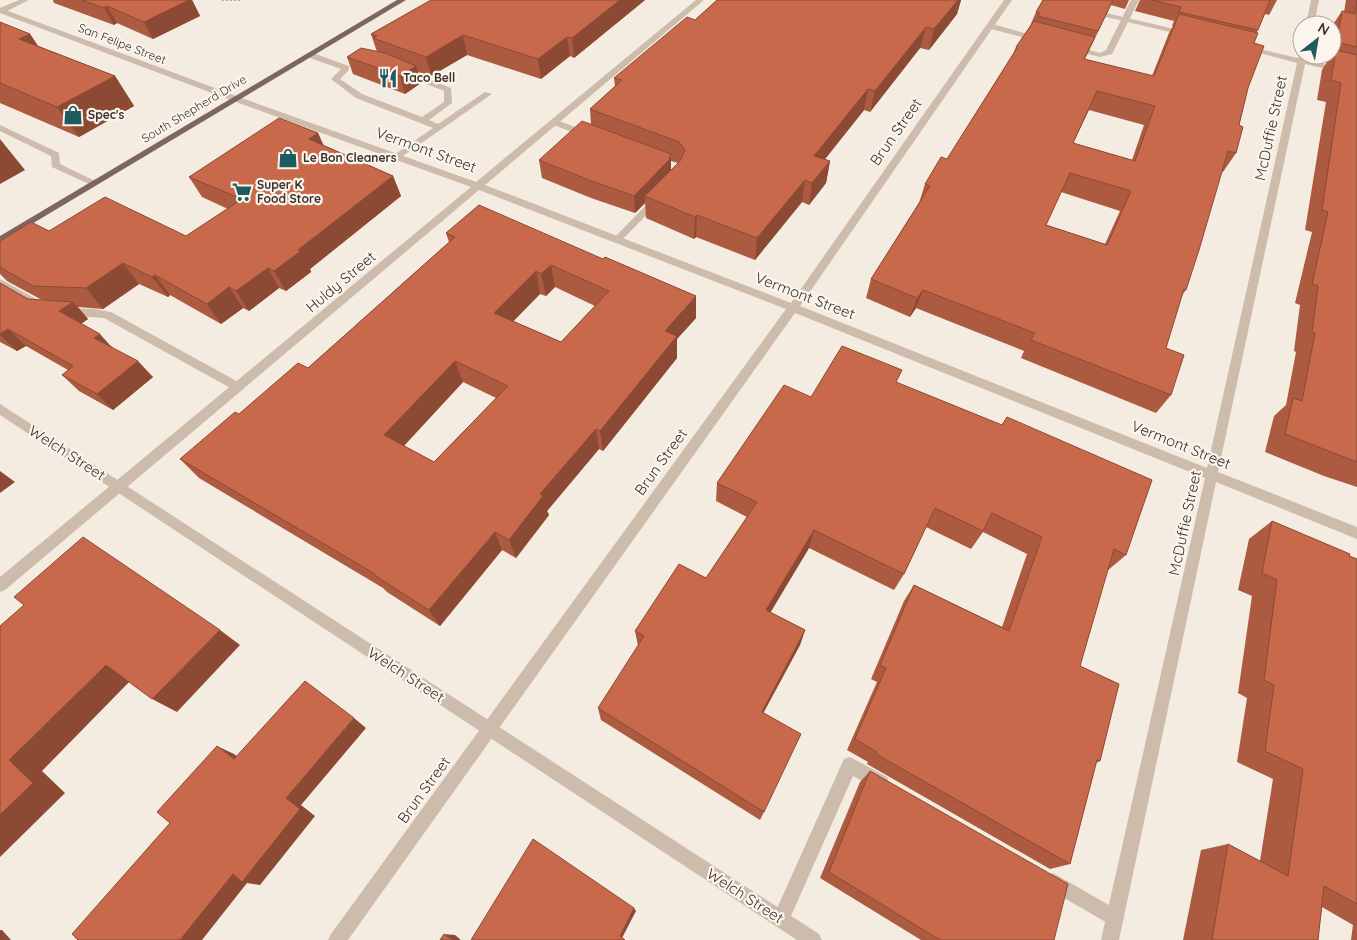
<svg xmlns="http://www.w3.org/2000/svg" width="1357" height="940" font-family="Quicksand,sans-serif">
<rect width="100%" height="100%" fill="#f4ebe1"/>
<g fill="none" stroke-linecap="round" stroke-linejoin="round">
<path stroke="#b9a596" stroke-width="2" stroke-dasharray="2 2" stroke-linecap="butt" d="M222,0H241"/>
<g fill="#cdbbac" fill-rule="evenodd">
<path d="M1131,0H1139L1112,54L1100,57L1068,49V45H1071L1100,53L1106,50Z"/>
<path d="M987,24H993L1044,39L1037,41L987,28Z"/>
<path d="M307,53H313L349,66V70L340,79L362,94L422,117L444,102V91L401,74V70H407L451,88L452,103L429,120L438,124L485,92L492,94L397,160L394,159V155L433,128L356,98L331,79L341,69L307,57Z"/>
<path d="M554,119L591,133L592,135L585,137L551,124L550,122Z"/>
<path d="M0,125L59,153L60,164L99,183L97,185H91L52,167L51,156L0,131Z"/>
<path d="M657,196L660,197V201L620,242H614V238L654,197Z"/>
<path d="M0,279L47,305L48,308L47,311H39L0,288Z"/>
<path d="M65,308L95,309L111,312L242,384L244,387L242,390H234L104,318L61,315L60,312Z"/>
<path d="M850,757L887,777L889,783L887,789L881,791L853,776L787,925L781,928L775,925L772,919L775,913L844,759Z"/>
<path d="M1053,873L1121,912L1124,918L1121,924L1115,927L1109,924L1047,888L1044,882L1047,876Z"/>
</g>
<g fill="#cdbbac" fill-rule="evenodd">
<path d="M19,0H29L5,12H0V8Z"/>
<path d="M696,0H704L485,185L791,303L1004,0H1012L800,306L1207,468L1297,63L1241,48L1245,46L1298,58L1302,53V55H1307L1306,60L1357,72V76L1305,64L1218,472L1357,527V539L1216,482L1119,940H1101L1205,478L795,313L348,940H328L331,934L786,309L479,190L5,590L0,592V577L471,187L233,101V97H239L476,182Z"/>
<path d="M1311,0H1319L1314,25H1306Z"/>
<path d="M1089,9L1187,32L1191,34L1187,36L1089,13Z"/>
</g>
<g fill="#cdbbac" fill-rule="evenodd">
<path d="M0,8L239,97L240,99L233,101L0,13Z"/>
<path d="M0,404L819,934L822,940H797L0,415Z"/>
</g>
<path fill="#7d675c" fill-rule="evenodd" d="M397,0H406L0,243V236Z"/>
</g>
<g fill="#ac5a40" fill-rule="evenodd">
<path d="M53,0H192L200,16L153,39L117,23L114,25L54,3Z"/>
<path d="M431,0H645L574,58L570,56L541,79L467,55L431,76L417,72L421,83L405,94L353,74L347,57L377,52L371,34Z"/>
<path d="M717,0H961L957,14L929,50L920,48L870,112L864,110L825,159L830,161L826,183L809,205L802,202L755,260L696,237L694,239L646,218L645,203L635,213L591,198L542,178L539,160L591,125L590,109L615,86L614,78L695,20ZM671,161L678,163L671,170Z"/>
<path d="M1043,0H1129L1125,9L1111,5L1085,59L1152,76L1169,33L1173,26H1172L1174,21L1135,11L1140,0H1277L1269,15L1265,14L1257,32L1254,43L1248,88L1239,125L1236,153L1223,172H1221L1186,290L1182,295L1166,348L1171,395L1156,413L1021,358L1024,351L916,308L910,317L866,298L871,279L919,203L925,184L947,159L1013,54L1016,47L1030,26L1036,12ZM1089,110L1144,125L1132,160L1073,143ZM1061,192L1120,211L1105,244L1046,225Z"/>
<path d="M1346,0H1357V487L1324,476L1265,452L1274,416L1286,405L1296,352L1294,351L1300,305L1295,303L1312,232L1305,230L1326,102L1317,100L1322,70L1327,62H1324L1325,55H1332V26L1342,11L1344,12Z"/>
<path d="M0,22L30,34L38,46L115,76L134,106L79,137L0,103Z"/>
<path d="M318,133L323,145L393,176L401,196L310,269L311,272L286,291L279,288L249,311L243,308L221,324L170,295L168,297L139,284L103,309L78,307L88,319L81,324L153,377L113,410L79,391L62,375L68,370L26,346L17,351L0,342V283L28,299L42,300L7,281L0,274V241L49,231L186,236L228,209L202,197L189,177Z"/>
<path d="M479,205L696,318L677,339V358L603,451L599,449L547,511L549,515L516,558L502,550L440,626L387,592L383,588L199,478L180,459L308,368L449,242L446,233ZM555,287L595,306L561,342L513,321L540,294L546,296ZM463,382L496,398L434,462L404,446Z"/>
<path d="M897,383L1002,425L1007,417L1126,555L1107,571L1080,666L1100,761L1096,763L1070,864L1050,869L867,764L868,762L847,750L877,682L871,679L904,601L914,585L1002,627L1027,554L983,532L971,549L926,527L904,574L894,590L809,548L770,612L805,630L800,645L763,713L764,812L760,820L601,720L598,708L638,646L635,631L706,578L747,517L716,501L717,483L811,397Z"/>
<path d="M1272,521L1357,559V940H1351L1353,925L1322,907L1318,940H1183L1201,850L1228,844L1260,861L1273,779L1237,762L1247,698L1238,693L1252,596L1238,590L1249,539Z"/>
<path d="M870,771L1054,940H921L820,878L860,782Z"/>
</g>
<g fill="#8c4a34">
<path d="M189,0H192L200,16L153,39L144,22Z"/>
<path d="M620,0H645L574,58L572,38Z"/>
<path d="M958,0H961L957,14L929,50L934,29Z"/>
<path d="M107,6L117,23L114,25L104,8Z"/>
<path d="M926,27L920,48L870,112L875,91Z"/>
<path d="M30,34L50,64L19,39Z"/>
<path d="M463,35L467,55L431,76L426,57Z"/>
<path d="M567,37L570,56L541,79L538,59Z"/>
<path d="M416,66L421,83L405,94L400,76Z"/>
<path d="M115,76L134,106L79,137L57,107Z"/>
<path d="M868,89L864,110L810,178L814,156Z"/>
<path d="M318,133L327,153L309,139Z"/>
<path d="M0,139L25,170L0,184Z"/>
<path d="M671,154V172L645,196V203L635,213L634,196Z"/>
<path d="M830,161L826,183L809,205L812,183Z"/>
<path d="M393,176L401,196L310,269L311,272L286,291L274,271L298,250Z"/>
<path d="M805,180L802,202L755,260L757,238Z"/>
<path d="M697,215L696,237L694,239L695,217Z"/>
<path d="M123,263L139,284L103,309L86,288Z"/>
<path d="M551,265L555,287L546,296L541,274Z"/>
<path d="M268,268L279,288L249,311L236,291Z"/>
<path d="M536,271L540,294L500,335L494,313Z"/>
<path d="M155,275L170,295L168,297L152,277Z"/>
<path d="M229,287L243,308L221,324L207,304Z"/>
<path d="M923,290L916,308L910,317L917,298Z"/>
<path d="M696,296V318L677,339V358L603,451L600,431L665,331Z"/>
<path d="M73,302L88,319L75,328L59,311Z"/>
<path d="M8,329L26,346L17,351L0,335V334Z"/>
<path d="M100,334L115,351L94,338Z"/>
<path d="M138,361L153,377L113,410L97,394Z"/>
<path d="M455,361L463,382L395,455L384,435Z"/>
<path d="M596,429L599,449L547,511L549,515L516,558L509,540L540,494Z"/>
<path d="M0,471L15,482L0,493Z"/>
<path d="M814,530L809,548L763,625L766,610Z"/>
<path d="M495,532L502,550L440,626L429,610Z"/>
<path d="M220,630L240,645L177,712L152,699Z"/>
<path d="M805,630L800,645L758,723L762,712Z"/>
<path d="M106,665L132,679L42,771L65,793L0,857V815L9,760Z"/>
<path d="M354,718L366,728L301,805L315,816L260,885L247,883L202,940H180L286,798Z"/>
<path d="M217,746L234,754L251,767L234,759Z"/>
<path d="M634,908L636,911L622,938L620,936Z"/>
<path d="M0,930H2L11,940H0Z"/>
<path d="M444,934L455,935L461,940H452Z"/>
</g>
<g fill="#c8694b" stroke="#8c4a34" fill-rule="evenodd">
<path d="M82,0H189L144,22L107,6L104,8Z"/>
<path d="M431,0H620L572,38L567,37L538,59L463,35L426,57L373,38L377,36L371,34Z"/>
<path d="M717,0H958L934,29L926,27L875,91L868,89L814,156L830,161L812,183L805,180L757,238L697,215L695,217L645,196L680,161L685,150L679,142L590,109L622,80L614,78L687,17L695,20Z"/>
<path d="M1043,0H1113L1098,31L1038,16L1040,13L1036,12Z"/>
<path d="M1152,0H1270L1258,30L1179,12L1181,7Z"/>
<path d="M1357,0V47L1337,42L1342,11L1355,14Z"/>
<path d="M1179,14L1258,33L1254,43L1264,46L1248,88L1239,125L1243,127L1236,153L1228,151L1199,250L1186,290L1184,289L1166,348L1184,355L1171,395L1031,340L1035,333L923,290L917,298L871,279L930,186L925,184L941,157L947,159L1017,48L1016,47L1034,21L1095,37L1084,59L1154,76ZM1097,91L1155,106L1135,161L1073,143ZM1070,173L1131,191L1107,245L1046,225Z"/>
<path d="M0,22L30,34L19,39L115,76L57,107L0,83Z"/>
<path d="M361,48L385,53L416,66L400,76L347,57Z"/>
<path d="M1336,50L1357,55V462L1285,434L1293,398L1302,401L1315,333L1312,332L1318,286L1312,284L1328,212L1322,210L1341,83L1331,80Z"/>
<path d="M279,118L318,133L309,139L393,176L298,250L301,251L274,271L268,268L236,291L229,287L207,304L155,275L152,277L123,263L86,288L33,286L0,267V241L31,222L49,231L105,197L186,236L242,199L189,177Z"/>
<path d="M582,121L671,154L669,160L634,196L589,180L539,160Z"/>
<path d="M479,205L603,259L605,257L696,296L665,331L677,336L600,431L596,429L540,494L543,496L509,540L495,532L429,610L374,575L375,574L180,459L235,412L239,414L298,363L308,368L455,237L446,233ZM551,265L609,291L561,342L494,313L536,271L541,274ZM455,361L508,386L434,462L384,435Z"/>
<path d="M0,283L28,299L73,302L59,311L100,334L94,338L138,361L97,394L62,375L73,366L8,329L0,334Z"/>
<path d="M842,346L902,370L896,382L1002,425L1007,417L1152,480L1126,555L1114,549L1080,666L1119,684L1100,761L1097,760L1070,864L876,754L877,752L855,739L886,668L880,665L914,585L1009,631L1042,537L992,513L983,531L935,508L904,574L814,530L766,610L805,630L762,712L801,734L764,812L598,708L644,636L635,631L679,564L706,578L757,502L717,483L784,385L811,397Z"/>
<path d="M1272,521L1350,554L1349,556L1357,559V904L1324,886L1318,940H1212L1228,844L1288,876L1303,769L1265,751L1274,685L1264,680L1277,580L1262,573Z"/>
<path d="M83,537L220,630L152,699L106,665L9,760L33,783L0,815V626L24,605L14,597Z"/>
<path d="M305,681L354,718L286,798L300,809L242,882L233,874L180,940H78L72,934L170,823L157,812L217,746L234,759Z"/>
<path d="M870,771L1068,884L1054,940H940L829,872Z"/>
<path d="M533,839L634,908L620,936L625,940H471Z"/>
<path d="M444,934L452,940H440Z"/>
</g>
<defs>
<symbol id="restaurant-bare" viewBox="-9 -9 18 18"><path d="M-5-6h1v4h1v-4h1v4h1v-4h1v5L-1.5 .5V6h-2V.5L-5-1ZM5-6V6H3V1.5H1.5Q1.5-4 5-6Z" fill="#1f5a5e" stroke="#fbf5ee" stroke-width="2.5" paint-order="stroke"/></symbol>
<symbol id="shop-bare" viewBox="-9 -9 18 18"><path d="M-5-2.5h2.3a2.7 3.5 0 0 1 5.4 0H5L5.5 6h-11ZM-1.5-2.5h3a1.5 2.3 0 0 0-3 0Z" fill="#1f5a5e" stroke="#fbf5ee" stroke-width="2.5" paint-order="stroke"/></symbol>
<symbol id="supermarket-bare" viewBox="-9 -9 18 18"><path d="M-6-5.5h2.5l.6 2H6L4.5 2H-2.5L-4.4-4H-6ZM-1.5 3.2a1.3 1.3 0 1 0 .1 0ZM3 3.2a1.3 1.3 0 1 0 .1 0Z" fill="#1f5a5e" stroke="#fbf5ee" stroke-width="2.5" paint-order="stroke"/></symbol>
</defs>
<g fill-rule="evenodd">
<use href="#restaurant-bare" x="374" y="64" width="28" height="28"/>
<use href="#shop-bare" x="59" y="101" width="28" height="28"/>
<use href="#shop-bare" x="274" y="144" width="28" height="28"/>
<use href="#supermarket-bare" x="228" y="178" width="28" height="28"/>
</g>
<g text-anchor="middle" stroke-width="4.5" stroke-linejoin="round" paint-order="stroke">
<g font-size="12" fill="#3b302b" stroke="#fbf5ee">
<text transform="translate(122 44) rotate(21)" y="4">San Felipe Street</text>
<text transform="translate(194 109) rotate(-31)" y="4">South Shepherd Drive</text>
</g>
<g font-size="12" font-weight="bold" fill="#3b302b" stroke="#fbf5ee" text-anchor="start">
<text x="403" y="82">Taco Bell</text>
<text x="88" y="119">Spec's</text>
<text x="303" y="162">Le Bon Cleaners</text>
<text x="257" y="189">Super K<tspan x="257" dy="14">Food Store</tspan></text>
</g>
<g font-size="15" fill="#3b302b" stroke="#fbf5ee">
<text transform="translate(1271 128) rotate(-78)" y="5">McDuffie Street</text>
<text transform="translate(896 132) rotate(-55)" y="5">Brun Street</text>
<text transform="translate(426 150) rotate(20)" y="5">Vermont Street</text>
<text transform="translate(341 282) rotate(-40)" y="5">Huldy Street</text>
<text transform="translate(805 296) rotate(21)" y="5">Vermont Street</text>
<text transform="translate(1181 445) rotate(22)" y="5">Vermont Street</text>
<text transform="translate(67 453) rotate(33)" y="5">Welch Street</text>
<text transform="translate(661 462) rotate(-54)" y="5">Brun Street</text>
<text transform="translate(1185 523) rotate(-78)" y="5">McDuffie Street</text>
<text transform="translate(406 675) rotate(33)" y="5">Welch Street</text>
<text transform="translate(424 790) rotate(-54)" y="5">Brun Street</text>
<text transform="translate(745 896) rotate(33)" y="5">Welch Street</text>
</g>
</g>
<g transform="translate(1317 40) rotate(31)"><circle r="24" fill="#fbf5ee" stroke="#aea6a0"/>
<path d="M0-4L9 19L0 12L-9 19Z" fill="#1f5a5e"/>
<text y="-8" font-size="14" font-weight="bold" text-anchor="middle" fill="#3b302b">N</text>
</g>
</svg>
